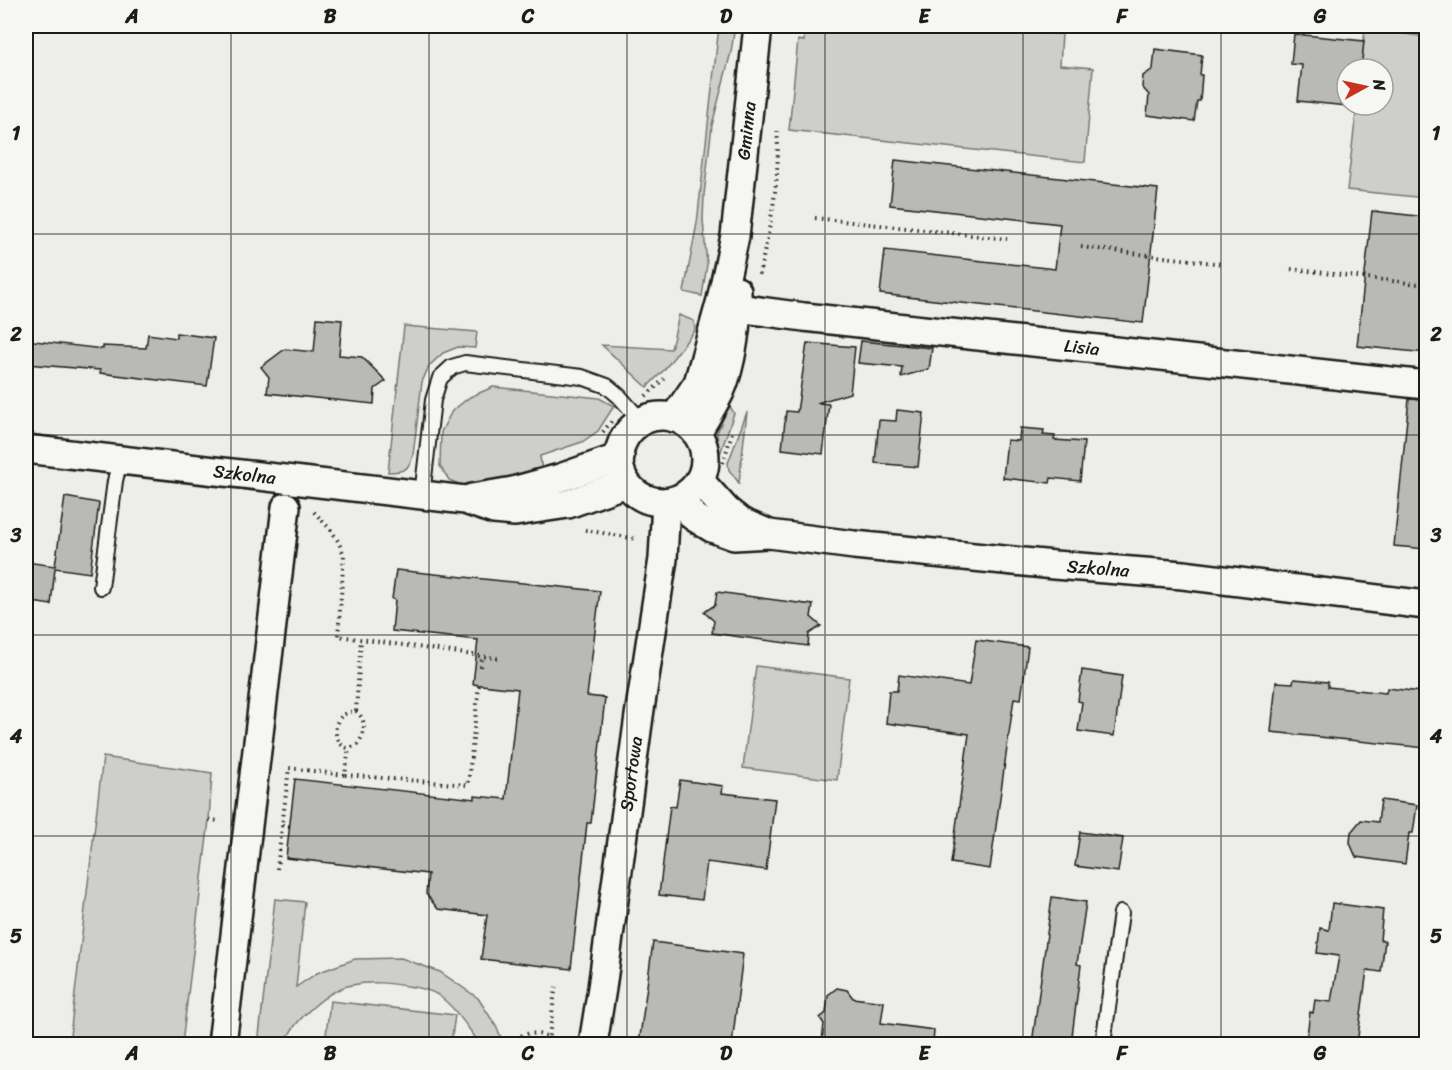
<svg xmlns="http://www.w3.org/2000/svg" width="1452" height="1070" font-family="Sriracha,sans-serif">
<rect width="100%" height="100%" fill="#edede9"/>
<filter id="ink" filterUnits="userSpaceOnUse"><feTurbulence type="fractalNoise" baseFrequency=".0167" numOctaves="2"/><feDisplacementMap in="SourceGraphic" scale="12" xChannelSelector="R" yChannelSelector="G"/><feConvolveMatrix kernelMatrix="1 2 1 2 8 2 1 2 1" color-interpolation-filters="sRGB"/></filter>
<g filter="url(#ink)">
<g fill="#cececb" stroke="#757574" stroke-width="1.5">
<path d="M719,26H735L731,52L712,125L704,195L703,220L707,265L702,296L684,292L697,223Z"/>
<path d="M805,26H1032V33L1062,34L1060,65L1093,68L1085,162L789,130L798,40L804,41Z"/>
<path d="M1365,28L1426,37V198L1347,190L1357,105H1383V69H1361Z"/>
<path d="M679,315L694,321L695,330L664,370L647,387L602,345L671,349Z"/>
<path d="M404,326L477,332L475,348L458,347L443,353L429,366L422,382L413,455C409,470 404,472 388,472Z"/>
<path d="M493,387L599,398L614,406L598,431L582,442L540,456L542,471L492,484L464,486L449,480L440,466L441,432L452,411L470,397Z"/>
<path d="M729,405L734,413L719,457L717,433Z"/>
<path d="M747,412L739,483L729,470L728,463Z"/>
<path d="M756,666L849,678L837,780L743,768Z"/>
<path d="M103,757L212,773L209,820L182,1044H69Z"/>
<path d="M275,899L305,902L296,987L317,973L355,959L401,958L440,972L478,998L496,1026L504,1044H480C468,1028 455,1007 438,995C430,990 416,987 407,986C388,983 371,981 352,985C328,989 292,1022 285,1044H258Z"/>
<path d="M330,1001L455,1015L451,1044H325Z"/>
</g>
<g fill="#b9b9b6" stroke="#1c1c1c" stroke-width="1.5">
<path d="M1294,34L1364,41L1361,69H1347V105H1357V107L1298,101L1302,65L1291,64Z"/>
<path d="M1155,49L1202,55L1200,75H1202L1200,101H1197L1194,121L1147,115L1149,95L1142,87L1143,76L1153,69Z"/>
<path d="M895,160L1158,189L1143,323L880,294L885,250L1055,269L1060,224L890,205Z"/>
<path d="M1372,211L1426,217V353L1357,346Z"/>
<path d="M317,318L342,320L339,355L362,357L386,381L375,389L374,404L267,393L269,377L261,367L285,349L314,352Z"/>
<path d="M176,333L214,338L207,386L100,373V370L26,364V340L103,349V346L146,348L148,334L176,338Z"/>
<path d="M861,341L932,348L929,369L901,377L902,367L858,363Z"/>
<path d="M807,343L855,347L850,393L817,403L829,404L823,454L782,449L786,411L797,412Z"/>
<path d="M1409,399L1426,400V549L1394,546Z"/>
<path d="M897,410L924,413L918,467L875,463L879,420L896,421Z"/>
<path d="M1020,428L1044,430L1043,435L1055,436L1054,440L1084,442L1080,481L1051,478L1050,483L1003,478L1007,440L1019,441Z"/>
<path d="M65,497L99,503L90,573L55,568L51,605L26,601V562L55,566Z"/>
<path d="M396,570L600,591L587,696L605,698L591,823H587L571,969L481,959L487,915L438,909L426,894L428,874L286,858L295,779L475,799V796L506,799L518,689L473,684L478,640L392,631L395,600L392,599Z"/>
<path d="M717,592L813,605L811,617L821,626L809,634L808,646L712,633L714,621L704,612L715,605Z"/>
<path d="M976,640L1028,647L1021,699L1014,698L990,869L951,863L969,734L886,723L889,691H897L899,675L969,685Z"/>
<path d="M1082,670L1122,676L1114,736L1078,731L1082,702L1078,701Z"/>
<path d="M1294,679L1328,682V687L1386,693L1387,688L1421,692V697H1426V748L1271,732L1276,682L1293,683Z"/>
<path d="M680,780L723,786L722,793L775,799L766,870L707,862L702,900L659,895L670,806L676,807Z"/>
<path d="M1381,800L1417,805L1413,833H1409L1405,864L1356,857L1350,843L1351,832L1361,820L1378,822Z"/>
<path d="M1080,832L1123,838L1118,872L1075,866Z"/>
<path d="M1052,897L1086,902L1077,964L1081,965L1071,1044H1032Z"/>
<path d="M1332,903L1383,910L1380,940L1385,941L1381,972L1367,970L1357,1044H1306L1310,1012L1313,1013L1315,1000L1331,1002L1339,956L1317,953L1320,928L1329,930Z"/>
<path d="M653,942L743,954L732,1044H639Z"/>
<path d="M837,988L847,990L853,998L884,1002L881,1023L934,1030L933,1044H849L822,1041L824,1024L820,1018L826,1013L828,995Z"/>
</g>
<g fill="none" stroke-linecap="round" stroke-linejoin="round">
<defs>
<g id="lane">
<path d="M422,495L433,400L440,378L452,367L465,363L582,377L607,386L619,396L642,422"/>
<path d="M101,587L115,481L120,460"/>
<path d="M1103,1044L1121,913"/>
</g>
<g id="street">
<path id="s1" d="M738,308L804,317L1426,385"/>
<circle cx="662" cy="459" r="43"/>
<path id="s2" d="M674,418L698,383L721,300L735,236L758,26"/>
<path d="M697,433C704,420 713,406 720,392C732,366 738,320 737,291"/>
<path id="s3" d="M26,449L465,500L494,510L515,512L568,504L626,483"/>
<path d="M700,481L726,510L741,522L765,532"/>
<path d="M472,498L513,491L560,478L620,457"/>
<path id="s4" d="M679,499L694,517L712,528L734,536L769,534L854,545L1054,565L1183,575L1426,605"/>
<path d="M222,1044L286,507"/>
<path id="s5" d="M593,1044L602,988L639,716L663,559L666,502"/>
</g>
</defs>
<use href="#lane" stroke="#1c1c1c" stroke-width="18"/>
<use href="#street" stroke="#1c1c1c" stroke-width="32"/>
<g stroke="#1c1c1c" stroke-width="4" stroke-dasharray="1.5 4.5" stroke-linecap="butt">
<path d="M815,218L1007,239"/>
<path d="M1081,247L1223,264"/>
<path d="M1291,269L1426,285"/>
<path d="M759,275C770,228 781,177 777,129"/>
<path d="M646,396L664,379"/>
<path d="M603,432L613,419"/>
<path d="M723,463L732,433"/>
<path d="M314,512L331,530L338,541L344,555L338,636L502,659"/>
<path d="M585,530L637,539"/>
<path d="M481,667L482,657"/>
<path d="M356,711C367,720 365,733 358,744C357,745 350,748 349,748C333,747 327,713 356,711Z"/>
<path d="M356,711L361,639"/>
<path d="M345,775L468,785L479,684"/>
<path d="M209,820L221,821"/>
<path d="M282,825L293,827"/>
<path d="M277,869L289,768L345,775L349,748"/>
<path d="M505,1044C522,1034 530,1030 549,1037L556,983"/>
<path d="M548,1044L549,1037"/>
</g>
<use href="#lane" stroke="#f6f6f2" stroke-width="14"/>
<use href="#street" stroke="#f6f6f2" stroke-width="27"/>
</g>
</g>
<path fill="none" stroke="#1c1c1c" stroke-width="1.5" stroke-opacity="0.55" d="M231,26V1044M429,26V1044M627,26V1044M825,26V1044M1023,26V1044M1221,26V1044M26,234H1426M26,435H1426M26,635H1426M26,836H1426"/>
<g text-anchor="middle" stroke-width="4.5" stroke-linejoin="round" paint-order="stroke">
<g font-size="18" fill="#1c1c1c" stroke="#f6f6f2">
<text dy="6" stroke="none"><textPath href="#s2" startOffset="300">Gminna</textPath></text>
<text dy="6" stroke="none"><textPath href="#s1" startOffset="346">Lisia</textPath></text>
<text dy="6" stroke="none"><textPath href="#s3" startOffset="220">Szkolna</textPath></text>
<text dy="6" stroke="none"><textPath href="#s4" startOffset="434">Szkolna</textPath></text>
<text dy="6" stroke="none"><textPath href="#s5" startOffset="273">Sportowa</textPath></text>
</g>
</g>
<rect width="1452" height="1070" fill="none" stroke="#f6f6f2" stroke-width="66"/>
<g transform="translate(1365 87) rotate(82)"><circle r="28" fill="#f6f6f2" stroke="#9f9f9c" stroke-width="1.5"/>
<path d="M0-4.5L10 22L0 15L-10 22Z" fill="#c8321e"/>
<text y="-9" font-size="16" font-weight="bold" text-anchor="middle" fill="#1c1c1c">N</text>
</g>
<rect x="33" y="33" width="1386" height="1004" fill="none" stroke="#1c1c1c" stroke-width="2"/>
<g font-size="20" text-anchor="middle" font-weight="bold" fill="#1c1c1c">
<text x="132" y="23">A</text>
<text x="330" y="23">B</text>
<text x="528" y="23">C</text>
<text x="726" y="23">D</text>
<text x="924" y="23">E</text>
<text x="1122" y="23">F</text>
<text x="1320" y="23">G</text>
<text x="16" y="140">1</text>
<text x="1436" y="140">1</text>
<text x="16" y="341">2</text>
<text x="1436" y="341">2</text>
<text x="16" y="542">3</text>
<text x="1436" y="542">3</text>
<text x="16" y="743">4</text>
<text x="1436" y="743">4</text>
<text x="16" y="943">5</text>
<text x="1436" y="943">5</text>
<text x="132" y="1060">A</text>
<text x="330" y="1060">B</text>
<text x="528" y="1060">C</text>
<text x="726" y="1060">D</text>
<text x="924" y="1060">E</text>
<text x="1122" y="1060">F</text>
<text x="1320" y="1060">G</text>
</g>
</svg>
